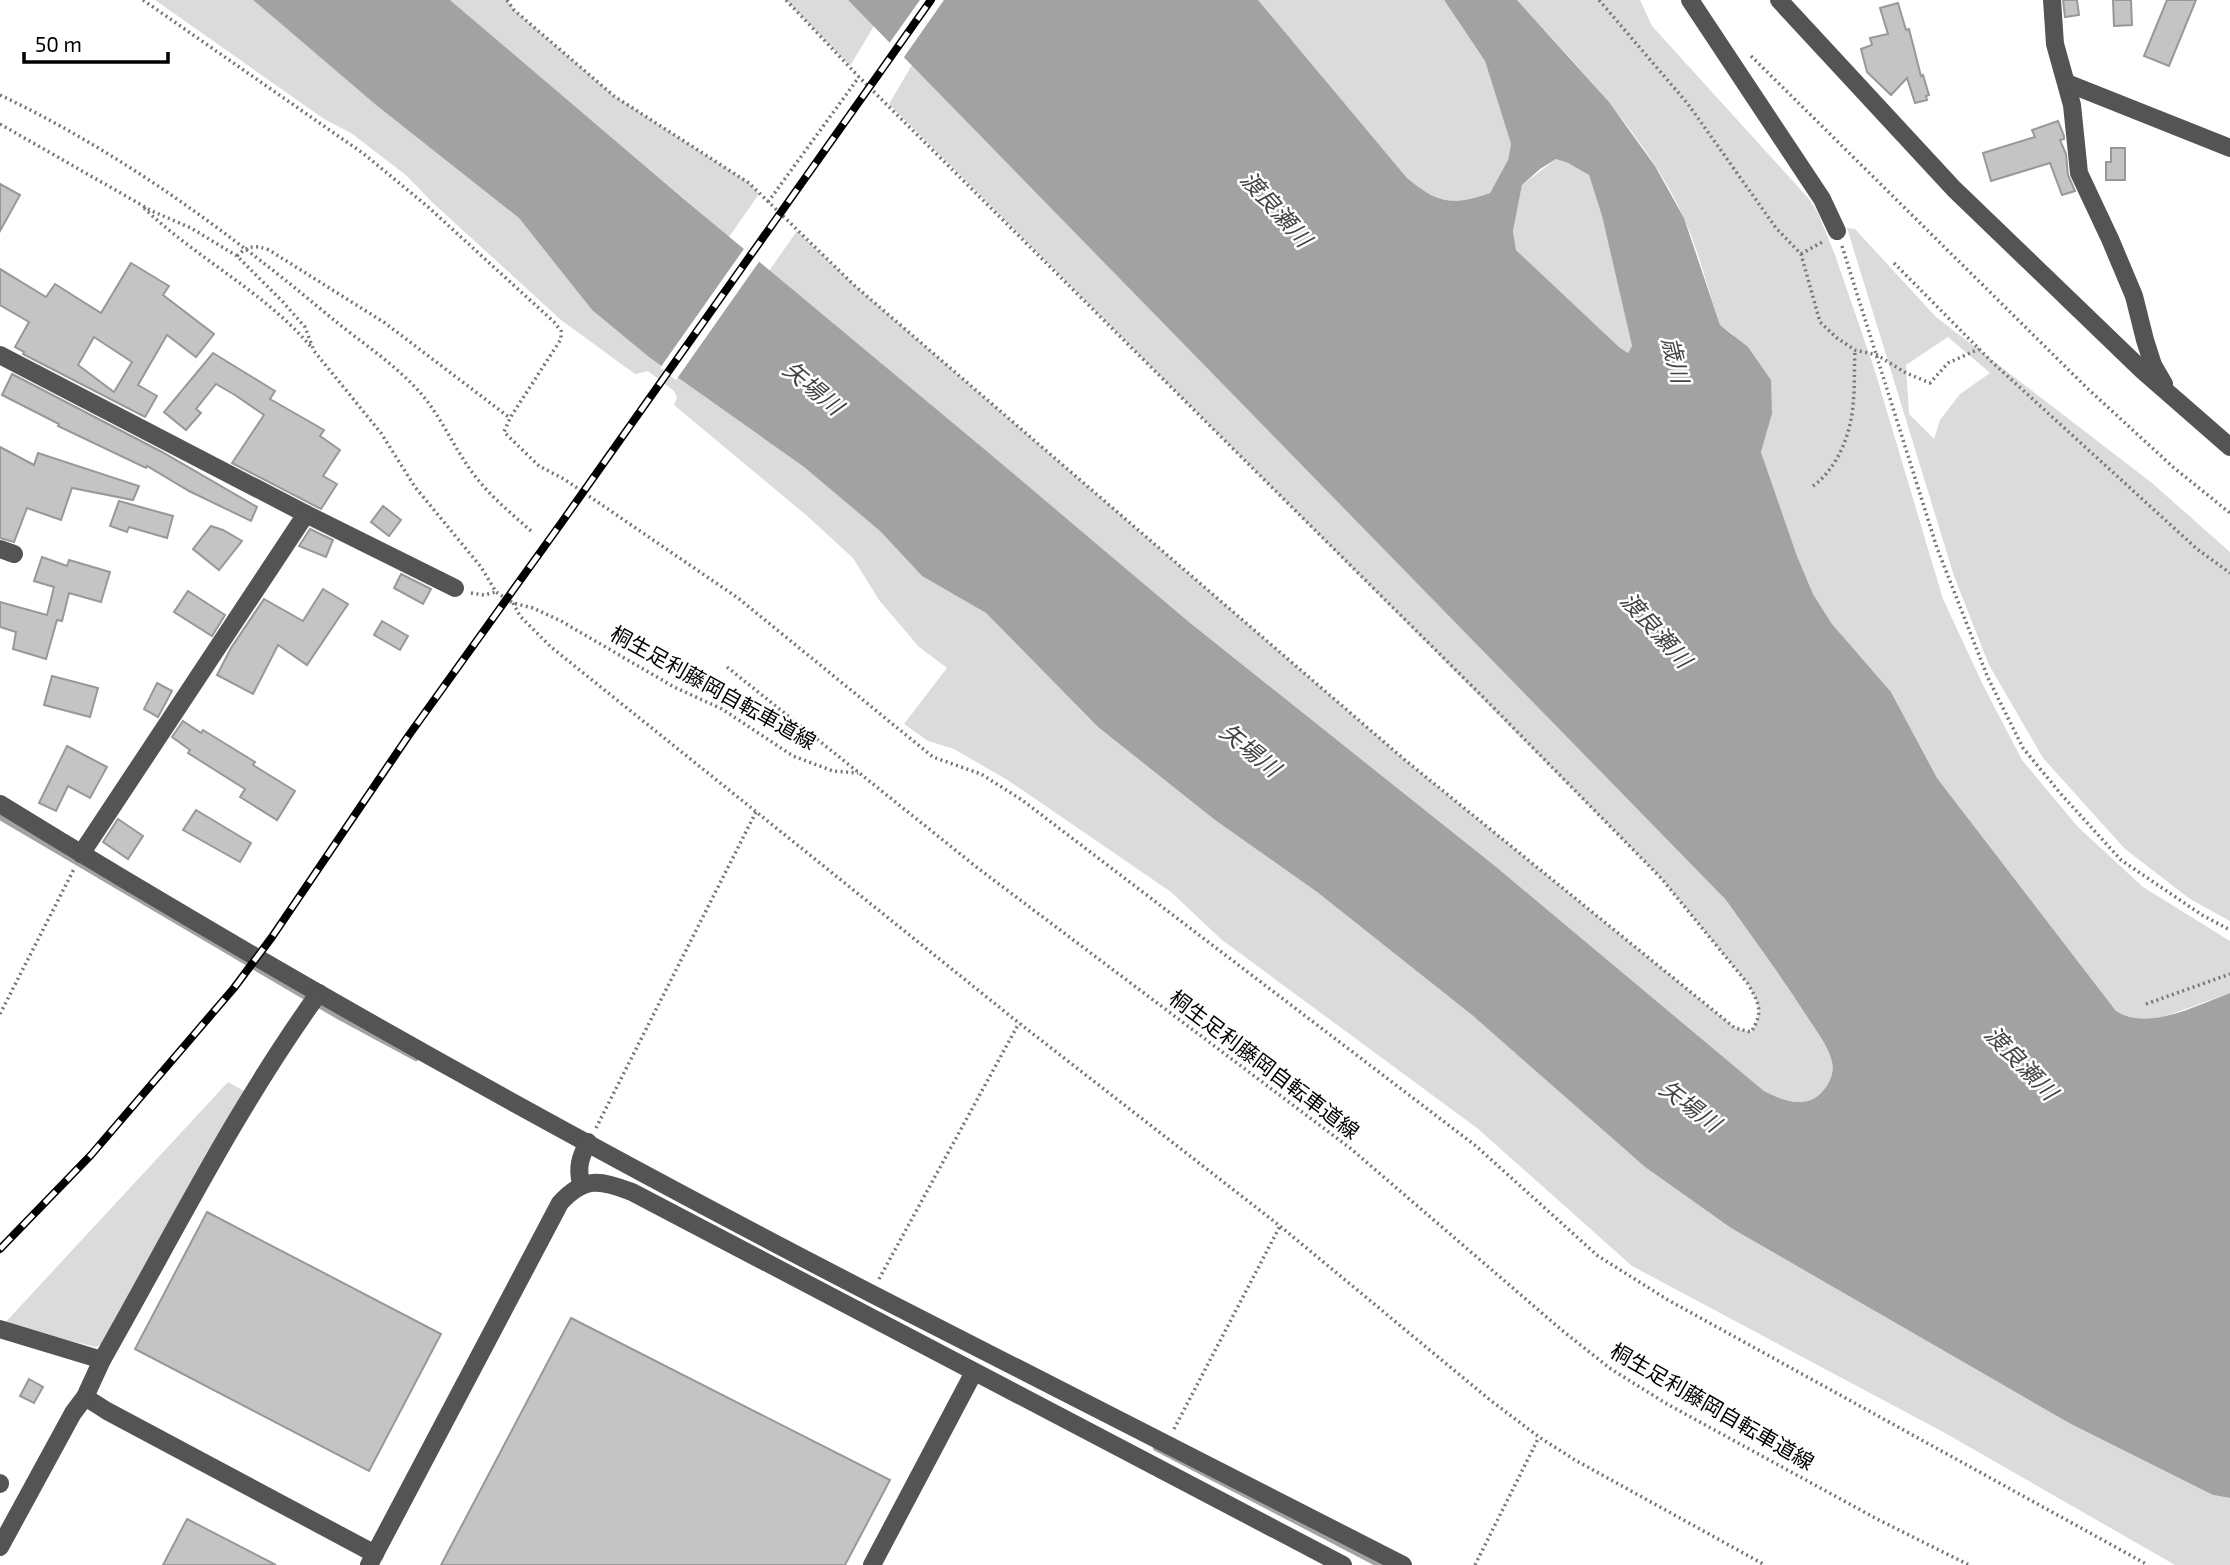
<svg xmlns="http://www.w3.org/2000/svg" width="2230" height="1565" font-family="'Exo 2','Noto Sans JP',sans-serif">
<rect width="100%" height="100%" fill="#fff"/>
<g fill="#dbdbdb" fill-rule="evenodd">
<path d="M155,0H253L376,105L519,218L592,310L650,357L804,467L880,531L922,576L986,613L1098,727L1215,820L1317,892L1472,1015L1645,1167L1731,1228L2069,1423L2213,1495L2230,1498V1565H2175L1945,1433L1632,1266L1477,1128L1222,940L1171,892L1009,781L954,749L928,741L904,724L947,668L919,647L879,600L853,558L806,515L674,405L677,398L674,391L648,371L635,374L561,320L432,202L407,176L351,133L324,119Z"/>
<path d="M450,0H507L514,10L614,96L749,183L759,194L729,237Z"/>
<path d="M786,0H848L874,26L850,66Z"/>
<path d="M1258,0H1444L1485,61L1511,144L1508,160L1490,193C1453,206 1438,204 1407,178Z"/>
<path d="M1517,0H1640L1652,26L1810,200L1818,213L1835,255L1874,368L1943,599L1983,685L2022,760L2078,827L2143,887L2230,941V993L2158,1019H2128L2116,1011L1937,778L1891,692L1832,624L1813,594L1797,556L1761,452L1772,414L1733,334L1720,325C1708,290 1699,252 1684,218C1648,137 1576,65 1517,0Z"/>
<path d="M912,65L1726,900C1753,938 1781,976 1806,1015C1815,1029 1828,1045 1832,1062C1835,1074 1828,1087 1819,1095C1802,1109 1780,1099 1764,1091L1495,866L1189,622L989,453L769,271L797,231L854,285L1405,760L1735,1028L1751,1032C1764,1012 1759,1003 1748,984L1661,878L889,104Z"/>
<path d="M1556,159L1568,163L1589,175L1602,216L1632,346L1628,353L1619,347L1516,250L1513,231L1522,185Z"/>
<path d="M1847,228L1855,229L1936,317L2152,483L2230,552V921L2190,899L2125,849L2043,758L1989,665L1954,576ZM1948,337L1990,373L1960,394L1940,420L1934,439L1909,414L1906,365Z"/>
<path d="M228,1082L244,1091L106,1341L96,1347L3,1325Z"/>
</g>
<path fill="#a2a2a2" fill-rule="evenodd" d="M253,0H450L685,200L989,453L1189,622L1495,866L1764,1091C1780,1099 1802,1109 1819,1095C1828,1087 1835,1074 1832,1062C1828,1045 1815,1029 1806,1015C1781,976 1753,938 1726,900L848,0H1258L1407,178C1438,204 1453,206 1490,193L1508,160L1511,144L1485,61L1444,0H1517L1609,102L1655,166L1684,218L1720,325L1748,347L1771,380L1772,414L1761,452L1797,556L1813,594L1832,624L1891,692L1937,778L2116,1011C2148,1032 2197,1005 2230,993V1498L2213,1495L2069,1423L1731,1228L1645,1167L1472,1015L1317,892L1215,820L1098,727L986,613L922,576L880,531L804,467L649,357L592,310L519,218L376,105ZM1556,159L1568,163L1589,175L1602,216L1632,346L1628,353L1619,347L1516,250L1513,231L1522,185L1540,169Z"/>
<g fill="#fff">
<path d="M920,0H944L902,60L888,45Z"/>
<path d="M746,246L761,259L676,380L660,368Z"/>
</g>
<g fill="none" stroke-linecap="round" stroke-linejoin="round">
<g stroke="#a2a2a2" stroke-width="6">
<path d="M0,817L336,1015L416,1058"/>
<path d="M1156,1448L1380,1565"/>
</g>
</g>
<g fill="#c4c4c4" stroke="#989898" stroke-width="2" fill-rule="evenodd">
<path d="M2063,0H2077L2079,15L2065,17Z"/>
<path d="M2113,0H2131L2132,25L2114,26Z"/>
<path d="M2167,0H2196L2169,66L2144,56Z"/>
<path d="M1898,3L1906,30L1909,29L1921,76L1923,75L1929,95L1926,96L1927,100L1915,103L1907,78L1891,95L1867,72L1861,49L1872,45L1870,38L1888,34L1880,8Z"/>
<path d="M2058,121L2064,136V139L2060,140L2066,154L2068,175L2075,191L2062,195L2050,163L1991,181L1983,153L2035,137L2032,130Z"/>
<path d="M2111,148H2125V180H2106V162H2111Z"/>
<path d="M0,184L20,195L0,231Z"/>
<path d="M131,263L169,286L163,295L214,334L196,357L167,335L138,385L157,396L145,417L23,354L24,352L15,347L29,322L0,305V269L46,297L55,284L101,313ZM94,337L132,362L114,392L78,365Z"/>
<path d="M213,353L275,391L270,399L324,430L320,436L340,450L323,476L337,484L321,509L232,463L264,415L235,395L216,384L196,409L201,413L186,430L164,412Z"/>
<path d="M12,374L162,452L257,507L251,521L189,491L147,466L146,468L58,426L59,424L2,395Z"/>
<path d="M0,447L34,465L38,453L139,486L133,500L72,488L61,520L27,508L14,542L0,538Z"/>
<path d="M119,501L173,516L167,538L129,527L127,532L110,526Z"/>
<path d="M383,506L401,520L389,536L371,522Z"/>
<path d="M211,526L223,530L242,541L219,570L193,549Z"/>
<path d="M310,529L333,540L326,557L299,546Z"/>
<path d="M42,557L67,566L69,560L110,572L101,602L69,593L62,621L57,620L46,659L13,649L16,632L0,627V602L47,615L54,587L34,581Z"/>
<path d="M401,574L431,589L423,604L394,588Z"/>
<path d="M323,589L348,604L307,665L278,645L253,694L217,675L231,648L264,599L303,621Z"/>
<path d="M188,591L225,615L212,636L174,612Z"/>
<path d="M382,621L408,636L400,650L374,635Z"/>
<path d="M52,676L98,688L90,717L44,705Z"/>
<path d="M157,683L172,691L158,717L144,709Z"/>
<path d="M183,721L201,733L203,730L255,762L253,765L295,791L277,820L240,797L245,789L188,753L190,750L172,737Z"/>
<path d="M67,746L107,767L90,798L68,786L56,811L39,803Z"/>
<path d="M196,810L251,843L240,862L183,830Z"/>
<path d="M118,819L143,836L128,859L103,842Z"/>
<path d="M207,1212L441,1334L369,1471L135,1349Z"/>
<path d="M571,1318L890,1480L845,1565H441Z"/>
<path d="M29,1379L43,1387L34,1403L20,1396Z"/>
<path d="M187,1519L276,1565H163Z"/>
</g>
<g fill="none" stroke-linecap="round" stroke-linejoin="round">
<g stroke="#767676" stroke-width="3.5" stroke-dasharray="2 3.5" stroke-linecap="butt">
<path d="M143,0L364,154L427,206L554,322L561,331V339L510,418L504,432L539,466L564,479L738,598L933,757L981,774L1022,800L1476,1146L1598,1256L1668,1300L2148,1565"/>
<path d="M507,0L514,10L614,96L749,183L854,285L1405,760L1735,1028L1751,1032C1764,1012 1759,1003 1748,984L1661,878L1486,700L859,77L786,0"/>
<path d="M1599,0L1688,104L1776,228L1801,254L1820,322L1837,338L1855,350L1877,355L1906,373L1930,383L1948,363L1979,349"/>
<path d="M1751,56L2087,388L2173,467L2230,513"/>
<path d="M0,95C122,153 231,234 334,320C362,343 399,367 423,396C443,420 455,450 475,476C491,497 512,514 531,531"/>
<path d="M0,124L152,211L191,228L237,256L283,302L305,327L314,351L381,433L415,487L481,567L496,592L513,603L533,608L561,621L674,687L722,709L793,756L833,771L858,773"/>
<path d="M768,202L859,77"/>
<path d="M144,208C197,259 265,292 312,348"/>
<path d="M1842,246L1937,548L1988,678L2023,748L2060,793L2121,860L2202,915L2230,930"/>
<path d="M1801,254L1824,241"/>
<path d="M237,256C248,245 255,245 269,250L385,323L510,418"/>
<path d="M1894,263L1992,362L2197,549L2230,573"/>
<path d="M1813,486C1837,469 1851,434 1853,405C1855,387 1854,368 1855,350"/>
<path d="M471,593L484,595L496,592"/>
<path d="M513,603L520,616L551,647L1019,1023L1280,1226L1490,1400L1539,1437L1575,1460L1765,1565"/>
<path d="M727,667L979,869L1350,1148L1564,1332L1611,1369L1667,1404L1877,1519L1969,1565"/>
<path d="M2146,1004L2230,974"/>
<path d="M0,1014L74,869"/>
<path d="M596,1128L756,812"/>
<path d="M879,1279L1019,1023"/>
<path d="M1174,1429L1280,1226"/>
<path d="M1475,1565L1539,1437"/>
</g>
<g stroke="#545454" stroke-width="18">
<path d="M1690,0L1822,199L1837,231"/>
<path d="M1779,0L1954,189L2143,371L2230,447"/>
<path d="M2052,0L2055,44L2072,105L2079,173L2110,239L2134,296L2145,340L2153,365L2164,384"/>
<path d="M2067,83L2230,148"/>
<path d="M0,355L306,514L455,588"/>
<path d="M0,549L14,554"/>
<path d="M0,804C284,979 578,1142 874,1295C1050,1385 1227,1474 1403,1565"/>
<path d="M81,854L306,514"/>
<path d="M581,1184C577,1167 580,1158 588,1142"/>
<path d="M0,1329L102,1360"/>
<path d="M85,1397L107,1411L375,1554"/>
<path d="M0,1483V1484"/>
<path d="M0,1547L73,1413L85,1397L102,1360C172,1237 236,1108 319,993"/>
<path d="M369,1565L560,1203C585,1176 599,1180 632,1192L1343,1565"/>
<path d="M872,1565L974,1372"/>
</g>
<defs>
<path id="rail" d="M0,1249L91,1155L234,988L272,937L409,735L562,522L931,0"/>
</defs>
<use href="#rail" stroke="#000" stroke-width="8"/>
<use href="#rail" stroke="#fff" stroke-width="5" stroke-dasharray="16" stroke-linecap="butt"/>
</g>
<g text-anchor="middle" stroke-width="5" stroke-linejoin="round" paint-order="stroke">
<g font-size="21" fill="#000" stroke="#fff">
<text transform="translate(713 688) rotate(29)" y="7">桐生足利藤岡自転車道線</text>
<text transform="translate(1264 1065) rotate(37)" y="7">桐生足利藤岡自転車道線</text>
<text transform="translate(1712 1407) rotate(30)" y="7">桐生足利藤岡自転車道線</text>
</g>
<g font-size="23" font-style="italic" fill="#434343" stroke="#fff">
<text transform="translate(1276 209) rotate(48)" y="8">渡良瀬川</text>
<text transform="translate(1675 360) rotate(76)" y="8">歳川</text>
<text transform="translate(813 388) rotate(40)" y="8">矢場川</text>
<text transform="translate(1656 630) rotate(48)" y="8">渡良瀬川</text>
<text transform="translate(1250 750) rotate(39)" y="8">矢場川</text>
<text transform="translate(2021 1063) rotate(46)" y="8">渡良瀬川</text>
<text transform="translate(1690 1106) rotate(37)" y="8">矢場川</text>
</g>
</g>
<path d="M24 52v10h144v-10" fill="none" stroke="#000000" stroke-width="3.5"/>
<text x="35" y="52" font-size="21" fill="#000000" stroke="#ffffff" stroke-width="5" paint-order="stroke">50 m</text>
</svg>
